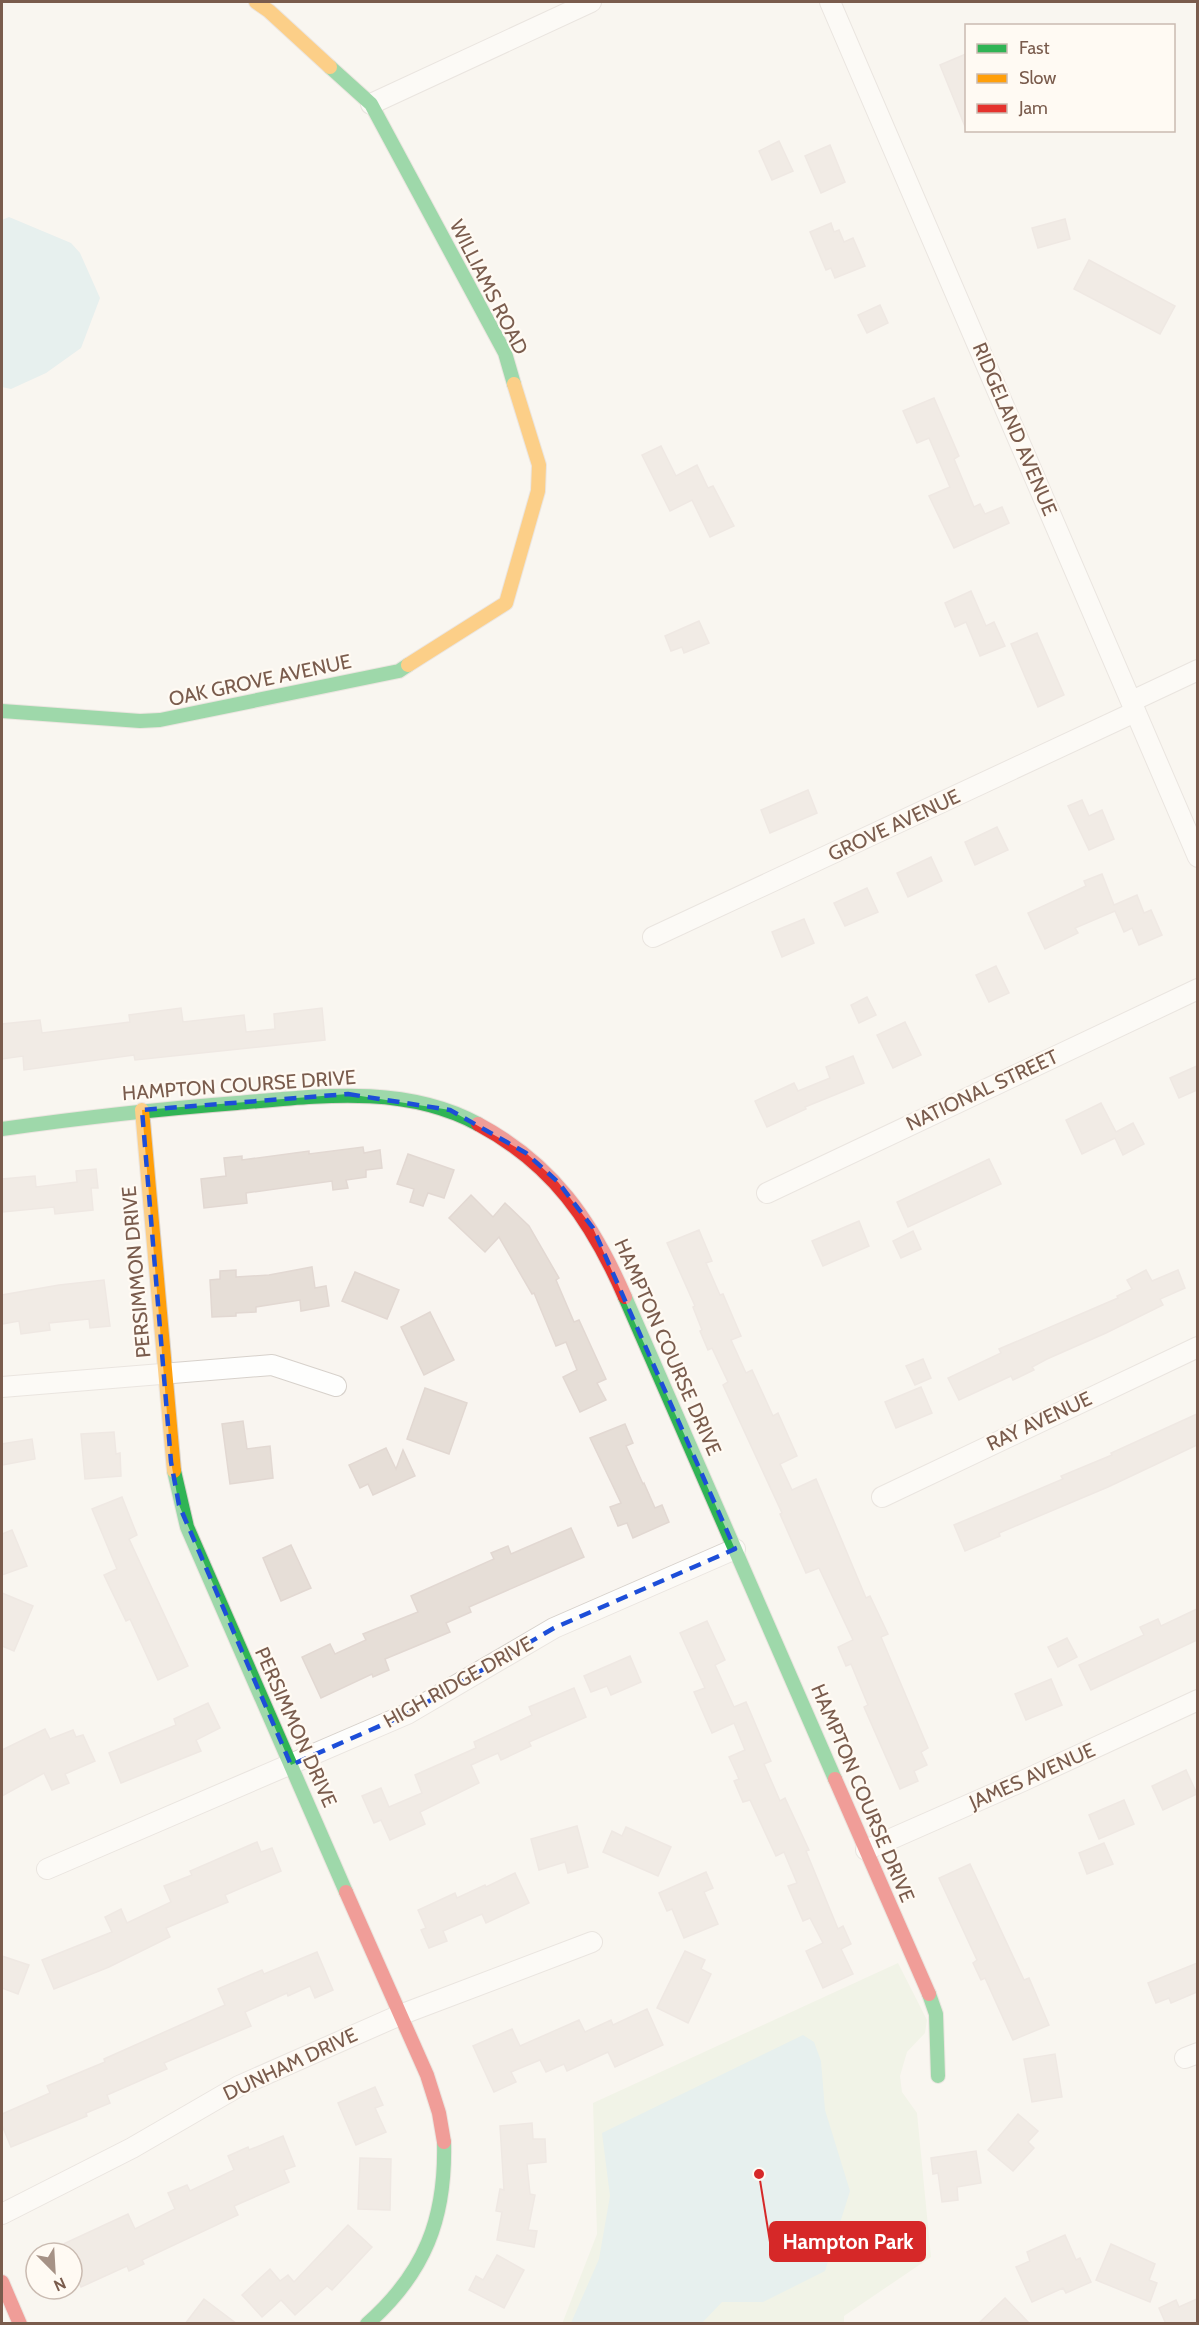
<svg xmlns="http://www.w3.org/2000/svg" width="1199" height="2325" font-family="Cabin,sans-serif">
<rect width="100%" height="100%" fill="#f9f5f0"/>
<path fill="#e7f0db" d="M898,1963L927,2020L925,2033L907,2052L900,2076L902,2092L917,2113L931,2257L844,2316V2323L562,2324L597,2234L593,2103Z"/>
<g fill="#d0e8ea">
<path d="M9,217L71,243L80,253L100,298L81,348L46,373L11,389L2,387V220Z"/>
<path d="M803,2035L814,2042L821,2061L825,2110L850,2191L825,2271L763,2302H722L702,2323H571L599,2259L610,2196L602,2133Z"/>
</g>
<g fill="#e6ded7" stroke="#e2d8d2" stroke-width="1.5">
<path d="M966,54V129L940,65Z"/>
<path d="M779,141L793,171L772,180L759,151Z"/>
<path d="M830,145L845,182L821,193L805,156Z"/>
<path d="M1065,219L1070,239L1038,248L1032,228Z"/>
<path d="M831,223L834,232L839,230L844,242L853,238L865,266L835,278L831,268L826,270L810,232Z"/>
<path d="M1089,260L1175,306L1160,334L1074,289Z"/>
<path d="M880,305L888,323L867,333L858,315Z"/>
<path d="M934,398L959,456L954,459L974,507L980,504L985,514L1002,507L1009,523L954,548L929,496L950,487L929,438L917,443L903,411Z"/>
<path d="M661,446L676,476L697,465L708,488L713,486L734,526L710,537L692,500L670,511L642,455Z"/>
<path d="M971,591L986,626L994,622L1005,646L980,656L966,622L955,627L945,603Z"/>
<path d="M699,621L709,643L684,653L682,647L671,651L665,636Z"/>
<path d="M1037,633L1064,695L1038,707L1011,644Z"/>
<path d="M808,790L817,813L770,833L761,810Z"/>
<path d="M1082,800L1089,816L1102,810L1114,839L1089,850L1068,806Z"/>
<path d="M997,827L1008,850L975,865L965,842Z"/>
<path d="M931,857L942,881L908,897L897,873Z"/>
<path d="M1102,874L1114,905L1137,895L1144,913L1151,910L1162,935L1139,945L1132,928L1124,932L1115,911L1075,928L1078,933L1045,949L1028,913L1086,886L1084,881Z"/>
<path d="M867,888L878,912L845,926L834,903Z"/>
<path d="M804,919L814,943L782,957L772,932Z"/>
<path d="M996,966L1009,993L989,1002L976,975Z"/>
<path d="M867,997L876,1015L859,1023L851,1005Z"/>
<path d="M181,1008L183,1022L244,1015L246,1032L275,1029L274,1014L322,1008L325,1040L135,1060L134,1055L24,1070L23,1056L2,1059V1024L40,1020L42,1033L130,1022L129,1015Z"/>
<path d="M905,1022L921,1055L893,1068L877,1035Z"/>
<path d="M853,1056L864,1083L805,1107L806,1109L767,1127L755,1101L794,1083L798,1091L830,1078L826,1067Z"/>
<path d="M1197,1066V1090L1179,1098L1170,1078Z"/>
<path d="M1101,1103L1116,1132L1133,1123L1144,1144L1123,1155L1115,1138L1082,1154L1066,1120Z"/>
<path d="M363,1147L364,1153L380,1150L382,1168L366,1170V1177L346,1180L348,1188L333,1190L332,1181L246,1193L247,1203L204,1208L201,1179L226,1176L224,1158L242,1156V1160L309,1151V1154Z"/>
<path d="M408,1154L454,1170L444,1198L428,1193L423,1206L410,1202L414,1189L397,1184Z"/>
<path d="M989,1159L1001,1184L908,1227L897,1202Z"/>
<path d="M96,1169L98,1188H91L93,1210L55,1214L54,1207L3,1212L2,1179L35,1176L36,1187L77,1182L76,1171Z"/>
<path d="M471,1195L493,1217L505,1203L529,1226L559,1278L556,1280L574,1322L579,1320L606,1379L597,1383L606,1400L580,1412L563,1377L577,1370L566,1342L556,1346L534,1293L532,1294L499,1237L485,1252L449,1218Z"/>
<path d="M859,1221L869,1246L823,1266L812,1241Z"/>
<path d="M699,1230L712,1261L706,1263L720,1295L723,1294L741,1336L731,1340L746,1373L752,1370L773,1416L778,1413L797,1456L780,1464L792,1490L816,1479L866,1598L870,1596L888,1634L881,1637L928,1748L921,1752L927,1765L914,1771L918,1781L900,1789L864,1707L868,1705L851,1664L846,1666L838,1647L853,1640L819,1568L806,1573L780,1514L782,1513L723,1385L728,1382L712,1348L708,1350L700,1331L702,1330L693,1307L695,1306L667,1243Z"/>
<path d="M913,1231L921,1249L901,1258L893,1241Z"/>
<path d="M312,1267L315,1288L326,1286L329,1306L301,1311L300,1300L256,1307V1312L236,1313V1316L212,1317L210,1280L220,1279V1271L236,1270V1277L269,1275Z"/>
<path d="M1146,1270L1152,1281L1178,1270L1185,1288L1160,1299L1163,1305L1106,1333L1047,1359L1032,1367L1034,1370L1013,1380L1011,1376L959,1400L948,1378L1001,1353L999,1349L1118,1298L1117,1296L1132,1289L1127,1280Z"/>
<path d="M355,1272L399,1290L387,1319L342,1301Z"/>
<path d="M104,1280L110,1326L90,1328L89,1319L49,1323L50,1330L21,1334L19,1321L2,1324V1295L59,1285Z"/>
<path d="M430,1312L454,1360L424,1375L401,1327Z"/>
<path d="M923,1359L931,1378L915,1385L906,1366Z"/>
<path d="M921,1387L932,1413L896,1428L885,1402Z"/>
<path d="M425,1388L467,1403L449,1454L407,1439Z"/>
<path d="M1197,1414V1445L1108,1487L999,1533L1000,1536L965,1551L954,1525L1063,1479L1061,1476L1112,1455L1111,1453Z"/>
<path d="M243,1421L247,1449L270,1446L273,1478L230,1484L222,1424Z"/>
<path d="M625,1424L633,1443L626,1446L643,1484L644,1483L655,1508L662,1505L669,1522L633,1538L627,1523L618,1526L610,1507L621,1503L590,1438Z"/>
<path d="M114,1432L116,1454L120,1453L121,1476L85,1479L81,1434Z"/>
<path d="M32,1439L35,1459L2,1465V1444Z"/>
<path d="M386,1448L396,1469L403,1450L415,1476L373,1495L368,1484L360,1488L349,1465Z"/>
<path d="M122,1497L137,1535L129,1539L188,1666L158,1680L130,1619L126,1621L104,1575L117,1569L92,1509Z"/>
<path d="M571,1528L584,1557L469,1607L471,1612L446,1623L450,1632L385,1659L389,1670L373,1677L372,1674L321,1698L302,1657L330,1644L335,1654L366,1640L363,1634L418,1612L411,1596L494,1559L491,1553L508,1546L511,1554Z"/>
<path d="M12,1530L27,1566L2,1575V1534Z"/>
<path d="M291,1545L311,1588L281,1601L263,1558Z"/>
<path d="M2,1593L33,1606L14,1651L2,1646Z"/>
<path d="M1197,1609V1640L1091,1690L1079,1665L1144,1635L1140,1627L1158,1619L1161,1626Z"/>
<path d="M707,1621L725,1660L715,1665L734,1707L746,1702L771,1761L764,1764L780,1801L785,1798L809,1850L806,1851L838,1929L843,1926L851,1944L841,1949L853,1974L823,1988L806,1951L823,1943L810,1918L803,1921L788,1886L797,1883L784,1852L776,1856L750,1800L743,1802L734,1781L739,1779L729,1757L745,1750L734,1723L712,1733L694,1692L705,1688L680,1633Z"/>
<path d="M1067,1638L1077,1657L1058,1667L1048,1647Z"/>
<path d="M630,1656L641,1682L611,1695L607,1686L591,1692L584,1676Z"/>
<path d="M1051,1679L1062,1705L1026,1720L1015,1694Z"/>
<path d="M574,1688L586,1717L529,1742L531,1746L501,1760L498,1753L471,1765L479,1783L420,1812L425,1824L390,1840L381,1820L374,1823L362,1796L381,1788L389,1807L422,1793L415,1775L476,1748L474,1742L532,1715L529,1707Z"/>
<path d="M208,1703L220,1728L196,1740L201,1751L121,1783L109,1753L176,1725L174,1719Z"/>
<path d="M45,1729L50,1739L73,1730L76,1737L83,1735L95,1761L65,1774L69,1783L52,1790L44,1773L2,1796V1750Z"/>
<path d="M1186,1770L1197,1794L1163,1810L1152,1786Z"/>
<path d="M1124,1800L1134,1824L1099,1839L1089,1815Z"/>
<path d="M577,1826L588,1867L568,1873L565,1862L539,1870L531,1839Z"/>
<path d="M626,1827L671,1847L658,1876L603,1852L612,1831L622,1836Z"/>
<path d="M257,1842L261,1852L272,1848L281,1871L225,1895L228,1902L166,1928L170,1937L109,1967L54,1989L42,1960L112,1932L105,1917L121,1909L127,1923L171,1902L164,1886L192,1875L190,1871Z"/>
<path d="M1104,1843L1113,1864L1087,1874L1079,1853Z"/>
<path d="M970,1864L1024,1980L1029,1978L1049,2025L1013,2040L985,1978L981,1980L973,1963L977,1960L939,1878Z"/>
<path d="M706,1872L713,1888L704,1892L718,1924L684,1938L672,1909L667,1911L659,1893Z"/>
<path d="M515,1873L529,1903L486,1923L482,1914L443,1931L447,1941L429,1948L421,1930L426,1928L418,1910L455,1893L457,1898L485,1885L486,1887Z"/>
<path d="M685,1951L705,1960L701,1969L711,1974L688,2023L657,2008Z"/>
<path d="M317,1952L333,1990L315,1998L310,1986L288,1996L287,1993L245,2012L251,2026L164,2063L167,2069L107,2095L110,2103L86,2113L87,2116L11,2147L2,2125V2114L50,2093L47,2086L105,2062L104,2059L225,2005L218,1989L262,1970L264,1974Z"/>
<path d="M2,1956L29,1965L18,1994L2,1988Z"/>
<path d="M1197,1963V1992L1171,2003L1169,1998L1156,2003L1148,1983Z"/>
<path d="M647,2009L663,2045L615,2067L608,2052L567,2071L564,2064L546,2072L540,2060L511,2072L516,2082L494,2092L473,2046L512,2029L520,2046L579,2020L585,2032L611,2020L613,2025Z"/>
<path d="M1055,2054L1062,2097L1032,2102L1024,2059Z"/>
<path d="M375,2087L383,2105L375,2108L386,2132L356,2145L338,2103Z"/>
<path d="M1018,2114L1038,2131L1028,2142L1034,2148L1013,2171L988,2150Z"/>
<path d="M532,2123L533,2139H545L546,2162L527,2164L530,2194L535,2195L528,2230L537,2231L534,2247L497,2240L502,2212L496,2211L500,2189L504,2190L500,2126Z"/>
<path d="M283,2136L295,2166L284,2170L289,2182L234,2206L238,2215L142,2260L144,2264L129,2271L127,2266L81,2287L72,2268V2253H44L128,2214L135,2229L175,2209L168,2193L187,2185L190,2191L234,2170L228,2156L248,2147L249,2150Z"/>
<path d="M976,2151L981,2183L957,2187L958,2200L942,2202L938,2173L933,2174L931,2158Z"/>
<path d="M360,2158L391,2159L390,2210L358,2209Z"/>
<path d="M348,2225L372,2247L332,2290L327,2286L295,2315L281,2300L262,2317L242,2295L270,2269L280,2281L288,2275L294,2282Z"/>
<path d="M1065,2235L1076,2260L1080,2258L1091,2282L1066,2293L1063,2288L1032,2302L1016,2267L1030,2261L1027,2252Z"/>
<path d="M1111,2244L1155,2264L1149,2280L1157,2283L1150,2302L1096,2280Z"/>
<path d="M497,2255L524,2270L504,2308L469,2290L476,2276L483,2280Z"/>
<path d="M1005,2298L1030,2324H978Z"/>
<path d="M204,2299L237,2324H185Z"/>
<path d="M1197,2299V2324H1166L1159,2308L1176,2300L1179,2307Z"/>
</g>
<g fill="none" stroke-linecap="round" stroke-linejoin="round">
<defs>
<g id="street">
<path d="M830,2L1198,857"/>
<path d="M371,104L591,2"/>
<path d="M1132,701L1198,670"/>
<path d="M653,937L1135,712"/>
<path d="M767,1193L1198,989"/>
<path d="M2,1387L272,1365L336,1386"/>
<path d="M882,1497L1198,1347"/>
<path d="M866,1850L1025,1780L1198,1700"/>
<path d="M47,1869L407,1714L554,1628L735,1549"/>
<path d="M1185,2058L1198,2053"/>
<path d="M2,2214L132,2148L239,2086L400,2015L592,1942"/>
</g>
<g id="fast">
<path d="M330,67L371,104L505,353L514,384"/>
<path d="M2,711L140,721L160,720L399,671L408,665"/>
<path d="M2,1129C80,1118 158,1109 237,1103C318,1096 404,1084 478,1124"/>
<path d="M625,1297L835,1779"/>
<path d="M174,1471L187,1527L346,1892"/>
<path d="M929,1994L936,2014L938,2076"/>
<path d="M367,2324C425,2273 446,2218 444,2142"/>
</g>
<g id="slow">
<path d="M256,2L269,11L330,67"/>
<path d="M408,665L506,603L538,491L539,465L514,384"/>
<path d="M142,1110L174,1471"/>
</g>
<g id="jam">
<path d="M478,1124C553,1164 592,1221 625,1297"/>
<path d="M835,1779L929,1994"/>
<path d="M346,1892L427,2075L439,2113L444,2142"/>
<path d="M2,2282L20,2324"/>
</g>
</defs>
<use href="#street" stroke="#d7d1cb" stroke-width="22"/>
<use href="#fast" stroke="#d9d2cb" stroke-width="16"/>
<use href="#slow" stroke="#d9d2cb" stroke-width="16"/>
<use href="#jam" stroke="#d9d2cb" stroke-width="16"/>
<use href="#street" stroke="#fefefd" stroke-width="20"/>
<use href="#fast" stroke="#30b455" stroke-width="14"/>
<use href="#slow" stroke="#ff9f0a" stroke-width="14"/>
<use href="#jam" stroke="#e5322d" stroke-width="14"/>
</g>
<path d="M0 0H1199V2325H0ZM348,1094L450,1110L526,1153L558,1182L593,1228L735,1549L554,1628L407,1714L291,1765L179,1505L171,1462L142,1110Z" fill="#f9f5f0" fill-opacity=".55" fill-rule="evenodd"/>
<path fill="none" stroke="#1d4ed8" stroke-width="4.5" stroke-dasharray="12 8" stroke-linejoin="round" d="M348,1094L450,1110L526,1153L558,1182L593,1228L735,1549L554,1628L407,1714L291,1765L179,1505L171,1462L142,1110Z"/>
<g text-anchor="middle" stroke-width="4.5" stroke-linejoin="round" paint-order="stroke">
<g font-size="20" fill="#7a5c4d" stroke="#fffaf3">
<text transform="translate(489 287) rotate(63)" y="7">WILLIAMS ROAD</text>
<text transform="translate(1015 429) rotate(67)" y="7">RIDGELAND AVENUE</text>
<text transform="translate(260 680) rotate(-12)" y="7">OAK GROVE AVENUE</text>
<text transform="translate(894 825) rotate(-25)" y="7">GROVE AVENUE</text>
<text transform="translate(239 1085) rotate(-4)" y="7">HAMPTON COURSE DRIVE</text>
<text transform="translate(982 1090) rotate(-25)" y="7">NATIONAL STREET</text>
<text transform="translate(136 1272) rotate(-95)" y="7">PERSIMMON DRIVE</text>
<text transform="translate(668 1347) rotate(66)" y="7">HAMPTON COURSE DRIVE</text>
<text transform="translate(1039 1421) rotate(-25)" y="7">RAY AVENUE</text>
<text transform="translate(458 1682) rotate(-29)" y="7">HIGH RIDGE DRIVE</text>
<text transform="translate(296 1727) rotate(66)" y="7">PERSIMMON DRIVE</text>
<text transform="translate(1032 1776) rotate(-24)" y="7">JAMES AVENUE</text>
<text transform="translate(863 1793) rotate(67)" y="7">HAMPTON COURSE DRIVE</text>
<text transform="translate(290 2064) rotate(-25)" y="7">DUNHAM DRIVE</text>
</g>
</g>
<path fill="none" stroke="#d62828" stroke-width="2" d="M759 2174L770 2242"/>
<circle fill="#d62828" stroke="#fffaf3" stroke-width="2" cx="759" cy="2174" r="6"/>
<rect fill="#d62828" stroke="#d62828" stroke-width="2" x="770" y="2222" width="155" height="39" rx="6"/>
<g font-size="21" text-anchor="middle" font-weight="bold" fill="#fff">
<text x="848" y="2249">Hampton Park</text>
</g>
<rect width="1199" height="2325" fill="none" stroke="#7a5c4d" stroke-width="6"/>
<rect x="965" y="24" width="210" height="108" fill="#fffaf3" stroke="#cabbb1" stroke-width="1.5"/>
<rect x="977" y="44" width="30" height="9" fill="#30b455" stroke="#cabbb1" stroke-width="1.5"/>
<text x="1019" y="54" font-size="18" fill="#7a5c4d">Fast</text>
<rect x="977" y="74" width="30" height="9" fill="#ff9f0a" stroke="#cabbb1" stroke-width="1.5"/>
<text x="1019" y="84" font-size="18" fill="#7a5c4d">Slow</text>
<rect x="977" y="104" width="30" height="9" fill="#e5322d" stroke="#cabbb1" stroke-width="1.5"/>
<text x="1019" y="114" font-size="18" fill="#7a5c4d">Jam</text>
<g transform="translate(54 2271) rotate(156)"><circle r="28" fill="#fffaf3" stroke="#cabbb1" stroke-width="1.5"/>
<path d="M0-4.5L10 22L0 15L-10 22Z" fill="#a69286"/>
<text y="-9" font-size="16" font-weight="bold" text-anchor="middle" fill="#7a5c4d">N</text>
</g>
</svg>
